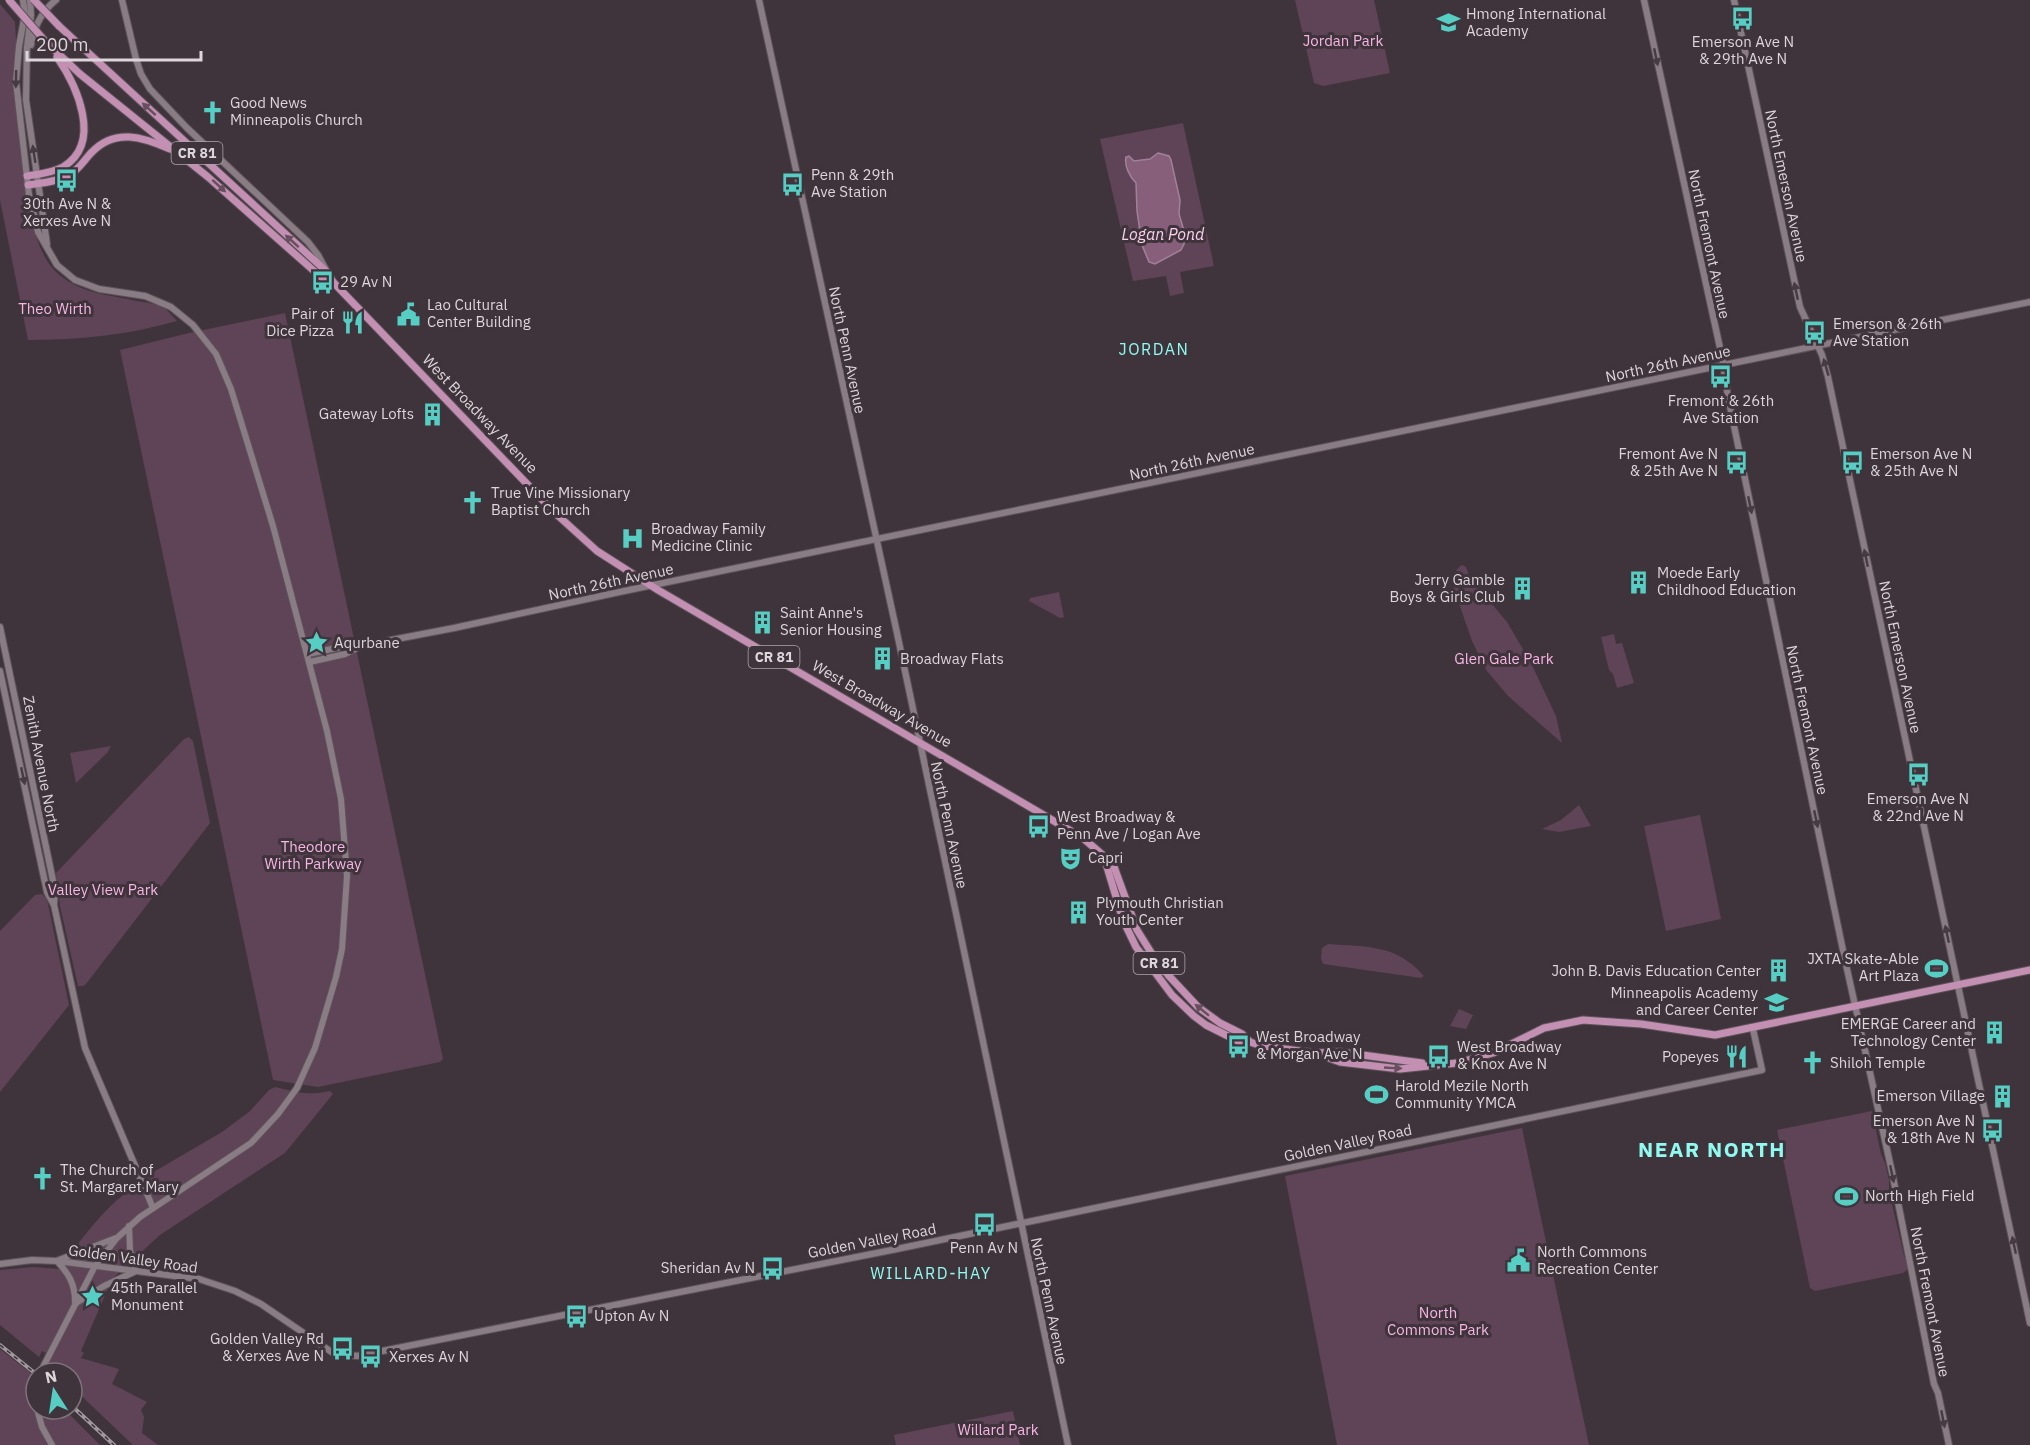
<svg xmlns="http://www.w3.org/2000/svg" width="2030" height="1445" font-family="'IBM Plex Sans',sans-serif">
<rect width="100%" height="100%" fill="#3f343b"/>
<g fill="#5f4356">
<path d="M1295,0H1374L1390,73L1323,86L1314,83Z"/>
<path d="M0,4L15,22L25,191C33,215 34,244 50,265C72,293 105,294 137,301C145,302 157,304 164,308C169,311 173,317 177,321C128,335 79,340 28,340L0,200Z"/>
<path d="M1183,123L1214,266L1180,272L1184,293L1170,296L1166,276L1133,281L1100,139Z"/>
<path d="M285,313L443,1059L440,1062L318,1087L273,1080L120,350L189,333Z"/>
<path d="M1462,565L1466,567L1470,578L1507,622L1530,661L1556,716L1562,743L1508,696L1487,671L1472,641L1454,589C1453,581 1454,569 1462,565Z"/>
<path d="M1059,592L1064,617L1060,618L1029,601L1030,598Z"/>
<path d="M1614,634L1616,644L1622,643L1634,683L1617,688L1613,674L1609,670L1601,637Z"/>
<path d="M189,737L193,741L210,823L86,984L83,986H78L60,906L56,873L184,739Z"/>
<path d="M111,746L107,753L76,783L70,753Z"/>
<path d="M1579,805L1591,826L1559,832L1542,829L1561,820Z"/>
<path d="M1700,815L1721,919L1666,931L1644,826Z"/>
<path d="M42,894L47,899L69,1005L0,1092V931L35,895Z"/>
<path d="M1328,944C1368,947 1396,944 1424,976L1421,978L1323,964L1321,958L1322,948Z"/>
<path d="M1942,958L1947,975L1931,980L1927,961Z"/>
<path d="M1459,1009L1473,1015L1466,1029L1450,1026Z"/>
<path d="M275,1087C297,1092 307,1096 330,1091L333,1094L285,1153L160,1235L112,1279L81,1351L84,1353L81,1358L119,1369L112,1384L147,1402L141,1410L144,1417L142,1433L158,1445H133L72,1387V1373H57L48,1365L49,1362L44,1356L46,1353L42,1351L39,1357L0,1325V1270L34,1267L59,1269C77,1245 94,1221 117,1200C127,1191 142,1186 150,1174L222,1132L250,1111L269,1090Z"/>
<path d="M1872,1111L1881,1154L1885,1163L1889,1180V1191L1904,1256L1907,1263V1270L1903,1273L1815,1291L1810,1288L1777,1130Z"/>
<path d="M1522,1128L1589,1445H1337L1285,1176Z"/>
<path d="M0,1349L32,1374L30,1384L27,1388L36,1396V1409H64L100,1445H0Z"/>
<path d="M1013,1411L1020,1445H896L894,1435Z"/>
</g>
<path fill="#875f7b" stroke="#a08298" stroke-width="1.5" d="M1158,153L1169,156L1171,160L1180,200L1179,214L1185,234L1184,244L1181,250L1155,264L1149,262L1142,245L1137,211L1136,183C1130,177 1124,166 1126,157L1129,156L1134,161L1150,159Z"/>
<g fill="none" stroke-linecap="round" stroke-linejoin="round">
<defs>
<g id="secondary">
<path d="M23,0L25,14L19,46L16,82L29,195L38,232L57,265L75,280L99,289L145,296L171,307L193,325L216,354L231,389L273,526L327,731L341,799L347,876L342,949L336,977L315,1048L297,1088L278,1114L251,1143L140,1217L117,1238L95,1266L40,1373"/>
<path d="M30,0L31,15L27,47L26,100L47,244"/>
<path d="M122,0L136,59L141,74L150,89L187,128L308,242L318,255L326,270"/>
<path d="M759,0L897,633L1068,1445"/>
<path d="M1644,0L1722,357L1728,397L1845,960L1892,1172L1934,1384L1938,1393L1949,1445"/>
<path d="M1734,0L1800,307L1822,355L1828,377L2030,1323"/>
<path d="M31,45C34,27 42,11 56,0"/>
<path d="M0,627L55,890L54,905L85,1048L153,1208"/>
<path d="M308,654L341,647L360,646L454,628L624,591L2030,302"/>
<path d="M310,662L345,654L359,647"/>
<path d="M0,671L47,892L54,905"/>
<path d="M129,1226L130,1250L136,1271"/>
<path d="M59,1260L116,1238"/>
<path d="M57,1261C69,1274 75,1284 75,1302"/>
<path d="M0,1264L32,1260L57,1261L199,1279L235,1291L261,1304L333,1353L357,1356L892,1250L1762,1070L1753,1029"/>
<path d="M76,1303L104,1286L136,1271"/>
<path d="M37,1409L42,1427L52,1445"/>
</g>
<g id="primary">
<path d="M59,26L327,272L333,282L554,512L597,551L658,590L1083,838L1113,864L1137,930L1152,954L1169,976L1198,1007L1220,1023L1242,1034L1250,1042"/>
<path d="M45,41L80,74L208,177L322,278L333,282"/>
<path d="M27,176C39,174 52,173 63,167C103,143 77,86 57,57"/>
<path d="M28,185C41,183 57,182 69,175C79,170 84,160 92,152C115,128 143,137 170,149"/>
<path d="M1104,857L1123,920L1136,947L1172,995L1194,1016L1206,1025L1242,1043L1250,1042L1262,1046L1315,1053L1340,1052L1422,1063"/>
<path d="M1315,1053L1340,1062L1400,1069L1457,1063L1493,1053L1544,1028L1583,1020L1641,1024L1715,1035L2030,970"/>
</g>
</defs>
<use href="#secondary" stroke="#5d5359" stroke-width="8"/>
<use href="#primary" stroke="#5d5359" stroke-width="9"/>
<use href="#secondary" stroke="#897c84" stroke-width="6"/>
<use href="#primary" stroke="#c38fb3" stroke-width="7"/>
<defs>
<g id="rail">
<path d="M0,1345L36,1374"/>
<path d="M72,1406L114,1445"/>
</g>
</defs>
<use href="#rail" stroke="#a0989e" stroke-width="4"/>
<use href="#rail" stroke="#3f343b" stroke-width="1.5" stroke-dasharray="4.5" stroke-linecap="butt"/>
<defs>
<g id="primary-bridge">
<path d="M9,0L45,41"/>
<path d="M34,0L59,26"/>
</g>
</defs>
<use href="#primary-bridge" stroke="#5d5359" stroke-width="9" stroke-linecap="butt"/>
<use href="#primary-bridge" stroke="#c38fb3" stroke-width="7"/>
</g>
<defs><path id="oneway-solid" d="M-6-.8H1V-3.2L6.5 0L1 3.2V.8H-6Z" transform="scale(1.5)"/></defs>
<g fill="#463b42">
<use href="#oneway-solid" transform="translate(1656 57) rotate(78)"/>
<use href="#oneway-solid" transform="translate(16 79) rotate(91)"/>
<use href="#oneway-solid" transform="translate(34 154) rotate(-99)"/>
<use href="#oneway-solid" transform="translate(1796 291) rotate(-102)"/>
<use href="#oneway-solid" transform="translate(1826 367) rotate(-106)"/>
<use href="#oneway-solid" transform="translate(1750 505) rotate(78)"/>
<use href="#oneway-solid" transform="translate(1866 558) rotate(-102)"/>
<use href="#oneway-solid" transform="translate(23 776) rotate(78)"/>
<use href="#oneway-solid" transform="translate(1816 819) rotate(78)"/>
<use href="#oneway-solid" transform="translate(1947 934) rotate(-102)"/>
<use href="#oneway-solid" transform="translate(1892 1174) rotate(78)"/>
<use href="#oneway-solid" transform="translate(2014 1245) rotate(-102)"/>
<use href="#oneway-solid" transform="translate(1943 1419) rotate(79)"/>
</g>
<g fill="#674f5f">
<use href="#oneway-solid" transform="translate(149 109) rotate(-138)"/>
<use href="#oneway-solid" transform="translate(219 186) rotate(42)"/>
<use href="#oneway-solid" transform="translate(292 241) rotate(-138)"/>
<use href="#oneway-solid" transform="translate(1202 1010) rotate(-141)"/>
<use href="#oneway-solid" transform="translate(1393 1068) rotate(3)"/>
</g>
<defs>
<symbol id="bus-bare" viewBox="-9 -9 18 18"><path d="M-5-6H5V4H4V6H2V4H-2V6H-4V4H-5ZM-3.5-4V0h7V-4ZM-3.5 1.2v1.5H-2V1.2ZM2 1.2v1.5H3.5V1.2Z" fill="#56cec4" stroke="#3f343b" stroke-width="2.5" paint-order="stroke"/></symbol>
<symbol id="school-bare" viewBox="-9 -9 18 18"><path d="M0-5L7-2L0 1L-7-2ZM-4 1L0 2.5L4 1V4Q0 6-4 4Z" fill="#56cec4" stroke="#3f343b" stroke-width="2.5" paint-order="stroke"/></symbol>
<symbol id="church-bare" viewBox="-9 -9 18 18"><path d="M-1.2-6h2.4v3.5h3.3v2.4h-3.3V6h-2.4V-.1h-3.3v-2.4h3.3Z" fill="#56cec4" stroke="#3f343b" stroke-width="2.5" paint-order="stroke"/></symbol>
<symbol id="civic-bare" viewBox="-9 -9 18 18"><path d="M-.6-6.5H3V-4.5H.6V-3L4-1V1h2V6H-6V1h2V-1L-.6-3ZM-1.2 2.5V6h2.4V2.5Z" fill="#56cec4" stroke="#3f343b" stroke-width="2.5" paint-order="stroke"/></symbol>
<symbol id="restaurant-bare" viewBox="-9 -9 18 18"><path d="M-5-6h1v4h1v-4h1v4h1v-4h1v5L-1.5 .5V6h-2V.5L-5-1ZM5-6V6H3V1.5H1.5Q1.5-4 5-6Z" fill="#56cec4" stroke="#3f343b" stroke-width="2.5" paint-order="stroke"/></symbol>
<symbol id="building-bare" viewBox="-9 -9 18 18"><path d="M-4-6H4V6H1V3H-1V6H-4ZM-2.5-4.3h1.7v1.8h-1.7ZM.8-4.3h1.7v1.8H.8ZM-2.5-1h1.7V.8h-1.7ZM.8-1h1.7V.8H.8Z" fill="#56cec4" stroke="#3f343b" stroke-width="2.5" paint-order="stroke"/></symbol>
<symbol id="hospital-bare" viewBox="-9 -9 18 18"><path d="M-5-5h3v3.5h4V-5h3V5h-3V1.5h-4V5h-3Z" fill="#56cec4" stroke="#3f343b" stroke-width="2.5" paint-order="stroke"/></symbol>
<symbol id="sight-bare" viewBox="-9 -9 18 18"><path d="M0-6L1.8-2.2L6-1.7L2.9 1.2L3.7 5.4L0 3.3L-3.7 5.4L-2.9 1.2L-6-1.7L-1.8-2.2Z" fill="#56cec4" stroke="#3f343b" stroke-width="2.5" paint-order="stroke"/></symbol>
<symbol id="theatre-bare" viewBox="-9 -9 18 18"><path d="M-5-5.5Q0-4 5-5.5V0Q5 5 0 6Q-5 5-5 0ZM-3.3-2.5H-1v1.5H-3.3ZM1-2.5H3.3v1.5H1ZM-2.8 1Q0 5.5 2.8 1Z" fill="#56cec4" stroke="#3f343b" stroke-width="2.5" paint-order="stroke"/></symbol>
<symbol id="stadium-bare" viewBox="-9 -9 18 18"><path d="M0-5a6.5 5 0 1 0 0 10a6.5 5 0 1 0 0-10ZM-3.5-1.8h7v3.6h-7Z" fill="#56cec4" stroke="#3f343b" stroke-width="2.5" paint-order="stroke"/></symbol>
</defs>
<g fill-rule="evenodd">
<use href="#bus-bare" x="1726" y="2" width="33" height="33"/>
<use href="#school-bare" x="1432" y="6" width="33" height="33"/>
<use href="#church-bare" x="196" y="96" width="33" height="33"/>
<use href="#bus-bare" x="50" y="164" width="33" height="33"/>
<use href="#bus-bare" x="776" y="168" width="33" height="33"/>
<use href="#bus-bare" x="306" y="266" width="33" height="33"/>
<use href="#civic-bare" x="392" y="298" width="33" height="33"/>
<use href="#restaurant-bare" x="336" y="306" width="33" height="33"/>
<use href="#bus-bare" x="1798" y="316" width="33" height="33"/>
<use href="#bus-bare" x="1704" y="360" width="33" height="33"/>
<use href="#building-bare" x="416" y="398" width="33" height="33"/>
<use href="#bus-bare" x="1720" y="446" width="33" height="33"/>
<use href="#bus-bare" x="1836" y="446" width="33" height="33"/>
<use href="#church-bare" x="456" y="486" width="33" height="33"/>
<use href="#hospital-bare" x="616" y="522" width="33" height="33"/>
<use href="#building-bare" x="1622" y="566" width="33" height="33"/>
<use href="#building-bare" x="1506" y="572" width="33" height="33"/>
<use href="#building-bare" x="746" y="606" width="33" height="33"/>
<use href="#sight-bare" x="300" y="626" width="33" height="33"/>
<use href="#building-bare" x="866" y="642" width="33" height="33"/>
<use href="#bus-bare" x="1902" y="758" width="33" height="33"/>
<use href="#bus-bare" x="1022" y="810" width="33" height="33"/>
<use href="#theatre-bare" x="1054" y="842" width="33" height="33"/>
<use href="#building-bare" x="1062" y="896" width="33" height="33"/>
<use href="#stadium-bare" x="1920" y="952" width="33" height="33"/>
<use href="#building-bare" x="1762" y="954" width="33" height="33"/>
<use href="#school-bare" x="1760" y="986" width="33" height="33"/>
<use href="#building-bare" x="1978" y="1016" width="33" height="33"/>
<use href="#bus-bare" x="1222" y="1030" width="33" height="33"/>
<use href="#bus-bare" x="1422" y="1040" width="33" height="33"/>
<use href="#restaurant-bare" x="1720" y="1040" width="33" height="33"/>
<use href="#church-bare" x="1796" y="1046" width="33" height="33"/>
<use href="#stadium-bare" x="1360" y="1078" width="33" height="33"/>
<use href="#building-bare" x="1986" y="1080" width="33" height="33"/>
<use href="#bus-bare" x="1976" y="1114" width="33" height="33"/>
<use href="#church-bare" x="26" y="1162" width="33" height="33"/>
<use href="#stadium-bare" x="1830" y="1180" width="33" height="33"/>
<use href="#bus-bare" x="968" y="1208" width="33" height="33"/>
<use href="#civic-bare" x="1502" y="1244" width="33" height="33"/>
<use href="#bus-bare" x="756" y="1252" width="33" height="33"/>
<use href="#sight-bare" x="76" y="1280" width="33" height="33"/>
<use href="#bus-bare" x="560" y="1300" width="33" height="33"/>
<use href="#bus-bare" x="326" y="1332" width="33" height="33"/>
<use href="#bus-bare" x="354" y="1340" width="33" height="33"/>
</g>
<g text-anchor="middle" stroke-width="6" stroke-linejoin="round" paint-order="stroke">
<g fill="#3f343b" stroke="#ada5aa" stroke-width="1.5">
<rect x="171.5" y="142" width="51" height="22" rx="4.5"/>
<rect x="748.5" y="646" width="51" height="22" rx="4.5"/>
<rect x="1133.5" y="952" width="51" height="22" rx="4.5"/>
</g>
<g font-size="14" font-weight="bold" fill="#dcd5da">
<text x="197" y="158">CR 81</text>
<text x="774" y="662">CR 81</text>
<text x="1159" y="968">CR 81</text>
</g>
<g font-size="15" fill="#dcd5da" stroke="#3f343b" text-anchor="start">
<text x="1466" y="19">Hmong International<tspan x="1466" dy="17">Academy</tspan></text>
<text x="1743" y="47" text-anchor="middle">Emerson Ave N<tspan x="1743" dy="17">&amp; 29th Ave N</tspan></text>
<text x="230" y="108">Good News<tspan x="230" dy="17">Minneapolis Church</tspan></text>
<text x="811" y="180">Penn &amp; 29th<tspan x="811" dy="17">Ave Station</tspan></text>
<text x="67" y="209" text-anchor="middle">30th Ave N &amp;<tspan x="67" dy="17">Xerxes Ave N</tspan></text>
<text x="340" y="287">29 Av N</text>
<text x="427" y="310">Lao Cultural<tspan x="427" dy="17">Center Building</tspan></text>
<text x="334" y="319" text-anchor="end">Pair of<tspan x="334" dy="17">Dice Pizza</tspan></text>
<text x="1833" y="329">Emerson &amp; 26th<tspan x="1833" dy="17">Ave Station</tspan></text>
<text x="1721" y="406" text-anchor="middle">Fremont &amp; 26th<tspan x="1721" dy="17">Ave Station</tspan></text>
<text x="414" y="419" text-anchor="end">Gateway Lofts</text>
<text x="1718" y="459" text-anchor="end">Fremont Ave N<tspan x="1718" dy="17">&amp; 25th Ave N</tspan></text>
<text x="1870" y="459">Emerson Ave N<tspan x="1870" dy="17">&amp; 25th Ave N</tspan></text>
<text x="491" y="498">True Vine Missionary<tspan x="491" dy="17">Baptist Church</tspan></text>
<text x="651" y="534">Broadway Family<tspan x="651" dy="17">Medicine Clinic</tspan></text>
<text x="1657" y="578">Moede Early<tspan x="1657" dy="17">Childhood Education</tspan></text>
<text x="1505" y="585" text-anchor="end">Jerry Gamble<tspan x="1505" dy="17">Boys &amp; Girls Club</tspan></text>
<text x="780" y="618">Saint Anne's<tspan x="780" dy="17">Senior Housing</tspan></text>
<text x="334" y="648">Aqurbane</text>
<text x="900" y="664">Broadway Flats</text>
<text x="1918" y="804" text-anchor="middle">Emerson Ave N<tspan x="1918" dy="17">&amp; 22nd Ave N</tspan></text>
<text x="1057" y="822">West Broadway &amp;<tspan x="1057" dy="17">Penn Ave / Logan Ave</tspan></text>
<text x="1088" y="863">Capri</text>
<text x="1096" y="908">Plymouth Christian<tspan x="1096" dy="17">Youth Center</tspan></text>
<text x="1919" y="964" text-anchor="end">JXTA Skate-Able<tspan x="1919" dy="17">Art Plaza</tspan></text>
<text x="1761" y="976" text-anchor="end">John B. Davis Education Center</text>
<text x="1758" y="998" text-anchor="end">Minneapolis Academy<tspan x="1758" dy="17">and Career Center</tspan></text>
<text x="1976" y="1029" text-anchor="end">EMERGE Career and<tspan x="1976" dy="17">Technology Center</tspan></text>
<text x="1256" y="1042">West Broadway<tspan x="1256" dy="17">&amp; Morgan Ave N</tspan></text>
<text x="1457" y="1052">West Broadway<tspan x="1457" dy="17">&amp; Knox Ave N</tspan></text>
<text x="1719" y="1062" text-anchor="end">Popeyes</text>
<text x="1830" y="1068">Shiloh Temple</text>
<text x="1395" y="1091">Harold Mezile North<tspan x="1395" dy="17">Community YMCA</tspan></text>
<text x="1985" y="1101" text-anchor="end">Emerson Village</text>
<text x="1975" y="1126" text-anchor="end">Emerson Ave N<tspan x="1975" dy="17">&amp; 18th Ave N</tspan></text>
<text x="60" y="1175">The Church of<tspan x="60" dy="17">St. Margaret Mary</tspan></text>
<text x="1865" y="1201">North High Field</text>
<text x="984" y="1253" text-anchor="middle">Penn Av N</text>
<text x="1537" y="1257">North Commons<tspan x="1537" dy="17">Recreation Center</tspan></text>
<text x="755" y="1273" text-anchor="end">Sheridan Av N</text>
<text x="111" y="1293">45th Parallel<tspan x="111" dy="17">Monument</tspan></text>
<text x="594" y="1321">Upton Av N</text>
<text x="324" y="1344" text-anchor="end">Golden Valley Rd<tspan x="324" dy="17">&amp; Xerxes Ave N</tspan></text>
<text x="389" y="1362">Xerxes Av N</text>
</g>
<g font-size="15" fill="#f7b5e3" stroke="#3f343b">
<text x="1343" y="46">Jordan Park</text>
<text x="55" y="314">Theo Wirth</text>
<text x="1504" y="664">Glen Gale Park</text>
<text x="313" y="852">Theodore<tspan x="313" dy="17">Wirth Parkway</tspan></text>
<text x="103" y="895">Valley View Park</text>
<text x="1438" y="1318">North<tspan x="1438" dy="17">Commons Park</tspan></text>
<text x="998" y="1435">Willard Park</text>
</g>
<g font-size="15" fill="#dcd5da" stroke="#3f343b">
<text transform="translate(1786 186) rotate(78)" y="5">North Emerson Avenue</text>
<text transform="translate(1709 244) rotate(78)" y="5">North Fremont Avenue</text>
<text transform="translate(847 350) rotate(78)" y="5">North Penn Avenue</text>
<text transform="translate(1668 364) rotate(-12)" y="5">North 26th Avenue</text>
<text transform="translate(480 414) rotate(46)" y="5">West Broadway Avenue</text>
<text transform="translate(1192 462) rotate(-12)" y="5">North 26th Avenue</text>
<text transform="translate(611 582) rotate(-12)" y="5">North 26th Avenue</text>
<text transform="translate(1900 657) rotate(78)" y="5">North Emerson Avenue</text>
<text transform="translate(882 704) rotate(30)" y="5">West Broadway Avenue</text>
<text transform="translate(1807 720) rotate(78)" y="5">North Fremont Avenue</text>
<text transform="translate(41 764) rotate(79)" y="5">Zenith Avenue North</text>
<text transform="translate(949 825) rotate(78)" y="5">North Penn Avenue</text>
<text transform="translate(1348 1143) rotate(-12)" y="5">Golden Valley Road</text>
<text transform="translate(872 1241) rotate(-11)" y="5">Golden Valley Road</text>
<text transform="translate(133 1259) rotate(8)" y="5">Golden Valley Road</text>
<text transform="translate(1049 1301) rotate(78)" y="5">North Penn Avenue</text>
<text transform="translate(1930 1302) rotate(79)" y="5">North Fremont Avenue</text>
</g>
<g font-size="16" font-style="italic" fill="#fad1ed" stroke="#3f343b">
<text x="1163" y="240">Logan Pond</text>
</g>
<g font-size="16" letter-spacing="1.5" fill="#90faf0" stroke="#3f343b">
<text x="1154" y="355">JORDAN</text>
<text x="931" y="1279">WILLARD-HAY</text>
</g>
<g font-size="21" font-weight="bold" letter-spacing="1.5" fill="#90faf0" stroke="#3f343b">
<text x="1712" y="1157">NEAR NORTH</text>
</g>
</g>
<g transform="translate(54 1391) rotate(348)"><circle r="28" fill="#3f343b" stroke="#7e747b" stroke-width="1.5"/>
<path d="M0-4.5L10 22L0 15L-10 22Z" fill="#56cec4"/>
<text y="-9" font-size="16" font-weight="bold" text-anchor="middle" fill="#dcd5da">N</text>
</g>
<path d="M27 51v9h174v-9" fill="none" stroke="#dcd5da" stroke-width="3"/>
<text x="36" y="51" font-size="18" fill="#dcd5da" stroke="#3f343b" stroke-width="4.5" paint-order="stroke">200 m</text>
</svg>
